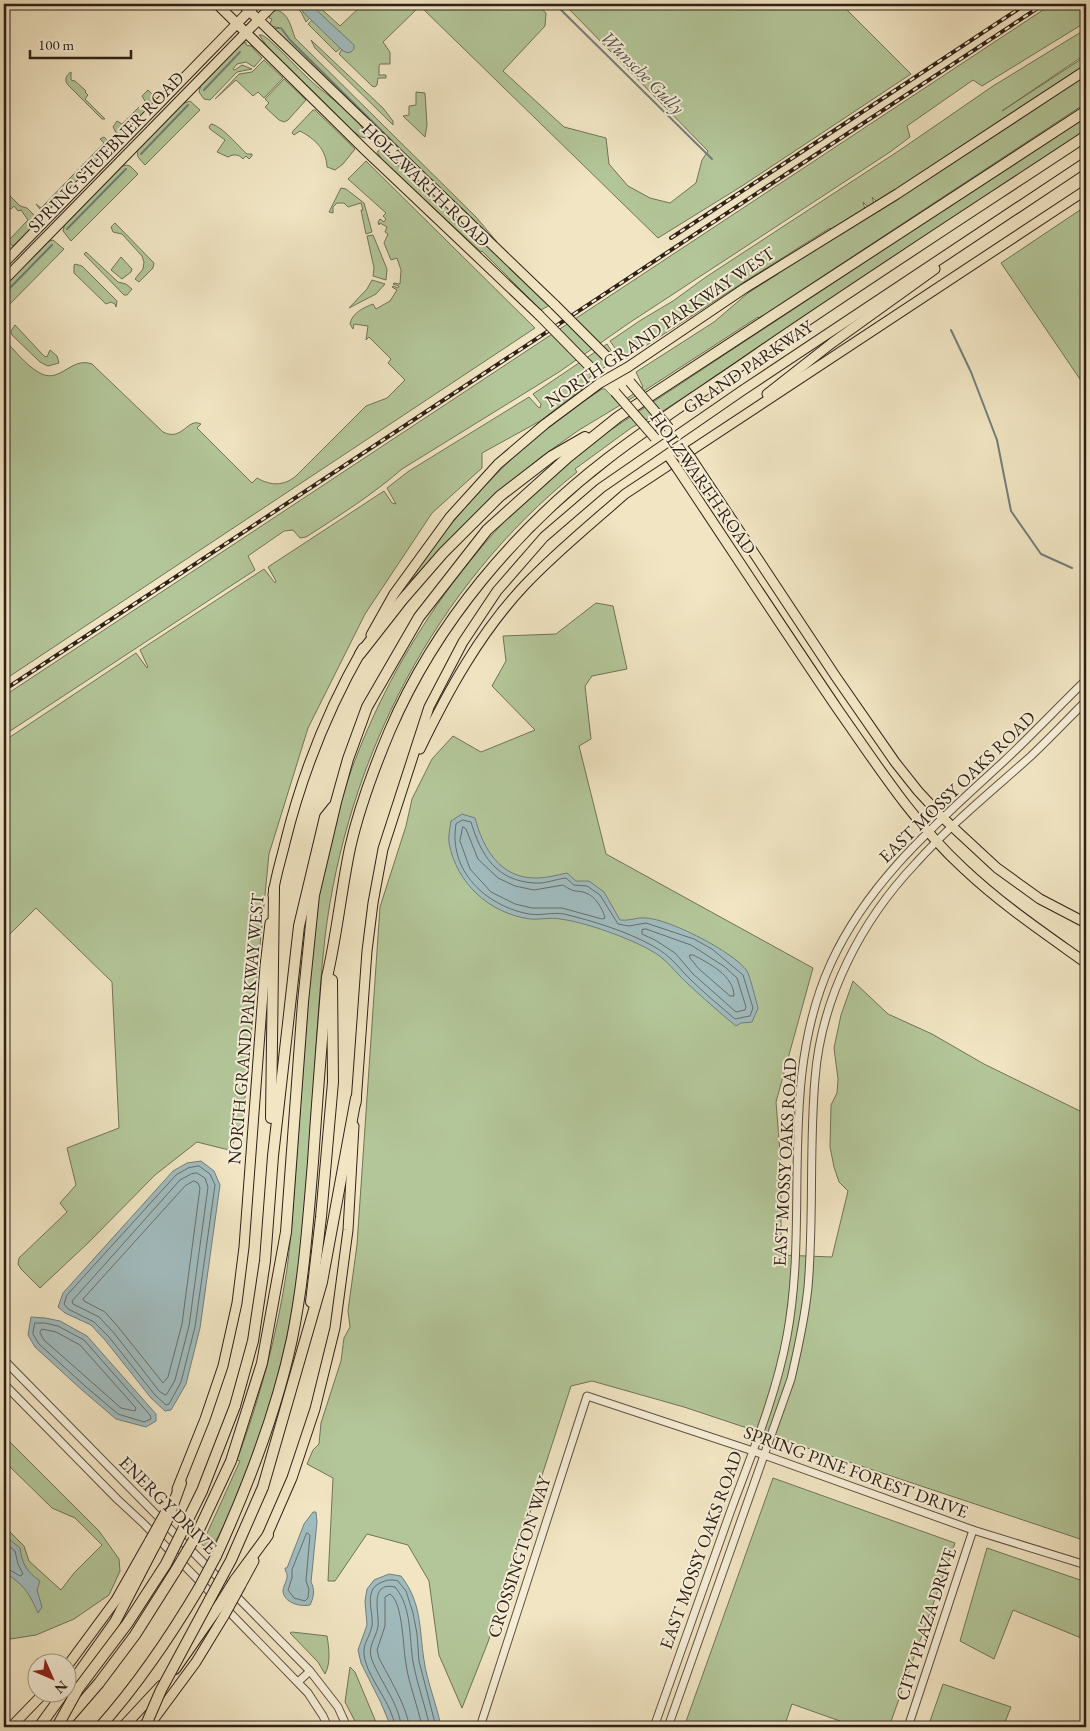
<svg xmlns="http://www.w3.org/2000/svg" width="1090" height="1731" font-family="'EB Garamond',serif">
<rect width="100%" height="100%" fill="#f1e5c3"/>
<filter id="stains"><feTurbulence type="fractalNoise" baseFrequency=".004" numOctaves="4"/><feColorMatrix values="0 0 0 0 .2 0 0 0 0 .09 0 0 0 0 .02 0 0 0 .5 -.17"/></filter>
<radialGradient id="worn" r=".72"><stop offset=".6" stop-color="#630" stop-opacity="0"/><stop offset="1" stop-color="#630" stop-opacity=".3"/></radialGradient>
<g fill="#b3c699" stroke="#717358">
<path d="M293,4H316L340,26L363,4H536L546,13L545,26L503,71L564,127L606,138L609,164L628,186L650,198L670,203L696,183L702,160L708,151L564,4H841L911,74L742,186L658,238L420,6L383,42L390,52V64H380L379,66V75H386V78H378L377,85L375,87L372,86L339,54L342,49L341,48L336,52L308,24L312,20L310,18L306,22L301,12Z"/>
<path d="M1052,4H1086V22L982,86L973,80L907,126L910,137L890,152L629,323L559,372L402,469C372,495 339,516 306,537L300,538L293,530L284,531L248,556L255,570L4,735V696Z"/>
<path d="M277,10C289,14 291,27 295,38L476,217L497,242L273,29L280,28L271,26L270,23L272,19L269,18L271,13Z"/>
<path d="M1086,29V54L1002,111L1086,56V64L899,188L877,202L872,197L874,204L868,207L863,202L865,209L832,230L830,228L744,282L627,358L617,359L590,377L583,388L542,420L482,453V468L432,513L365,614L308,728L269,854L242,1128L229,1150L197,1142L155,1175L89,1242L40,1288L21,1269L18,1264L19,1258L67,1212L60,1203L76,1185L67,1148L119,1128L112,982L36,908L4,940V741L136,653L147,668L148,667L140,650L264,569L275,583L276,581L268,567L384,491L392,503L396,504L387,488L409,471L529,397L538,407L540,408L541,404L533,394L607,344L616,358L620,355L610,341L641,320L673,301L706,277L903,148L993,86Z"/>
<path d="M259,35H262L268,39C283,52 296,67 310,80C323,93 366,121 366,138L361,137L353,131L267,46Z"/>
<path d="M311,40L383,108L393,121V125L315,48Z"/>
<path d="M246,42V45L251,46L262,58L254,67L246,62L237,64L233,69L235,70L242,65L252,69L237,72L210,100L204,99L199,92L201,84L238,46Z"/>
<path d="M264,60L283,78L264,98L258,92L253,96L236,80L215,99L239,74L252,72Z"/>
<path d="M71,72V80L75,81L86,91L85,92L88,95L85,99L105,119H102L68,85C64,80 66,75 71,72Z"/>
<path d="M1086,75V101L1083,105L759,318L758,317L647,389L579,430L541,457L502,489L407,584C459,506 523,439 602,389H605L619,404L643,387L636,372L714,322L748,293L778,274V272L894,201Z"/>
<path d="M284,79L306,100L288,120L284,122L279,120L265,107L269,103L265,99Z"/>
<path d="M148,90L158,100L124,134H117L113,127L117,121L122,124L145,101L142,96Z"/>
<path d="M416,92L425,93L427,125L425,137L403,116L409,115V106L416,105Z"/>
<path d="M190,101L200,110L145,165L138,157L137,150L182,104Z"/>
<path d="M313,110H315L355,149L343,164L335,170L327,167C326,149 315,139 300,131L294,135L292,133L293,131Z"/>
<path d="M1086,116V130L666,409L631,428L575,469L577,472C435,586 347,758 325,937C309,1082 315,1229 279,1371C269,1409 257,1446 242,1483C233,1506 223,1530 209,1552L200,1542L201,1539L204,1540L240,1461L237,1460C260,1398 277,1335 287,1269C291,1239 293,1209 295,1179C299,1125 303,1070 307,1016C310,975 312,933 319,892C342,755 408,625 503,523C532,492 566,465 600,437Z"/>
<path d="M211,124C222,126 238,146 247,154H252V156L249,159L246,156L243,159C239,154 233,154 228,157L217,152L225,140L210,129L209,127Z"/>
<path d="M104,137L109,142L108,151L48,212L43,213L36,204L41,208L103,144L104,143L100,139Z"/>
<path d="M380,150L439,199L550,305L541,310L482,251L481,252L382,160L377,152Z"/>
<path d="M366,161L535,328L4,680V339C14,350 25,364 38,372C60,386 70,356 92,364L163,432C183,442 187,417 201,424L197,428L252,483L257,478C271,486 284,486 296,476L366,406L387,398L405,380L388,363L391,359L369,337L366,340L368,326L354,324L353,329L350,324C352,313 363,308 373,304L376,309L390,301L397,290L392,287L393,286L398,288L399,286L393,284L394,283L400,284L401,270L397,258L391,260L384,243L388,234L385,232L387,227L380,223L379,225L378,222L380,219L384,222L386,219L383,216L386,213L348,179Z"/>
<path d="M126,165L130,166L138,174L71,241L63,231L65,223L120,167Z"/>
<path d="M341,188L346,189L364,203L372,232L366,234L361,210H363L361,203L348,207L344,203H337L333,207V213L329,212Z"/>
<path d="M4,190L20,206L27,208L38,219L36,225L13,246L4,239V237L9,240L28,220L21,210L18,211L14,206L11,209L8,207L10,205L4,199Z"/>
<path d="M1086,206V388L1001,263Z"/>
<path d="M115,223L154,263L153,268L139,282L135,279L143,269L144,262L142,256L122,234L113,232L111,227Z"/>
<path d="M373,235L387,269L386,280L373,276L374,268L367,236Z"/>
<path d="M53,240L64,249L4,310V286L46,242Z"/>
<path d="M86,252L118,282L126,284L132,289L127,295H124L87,257L84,254Z"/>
<path d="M121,257L132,269L131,272L122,279L111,270Z"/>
<path d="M75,264L82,266L117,301L116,307L115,304L111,302L106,304L74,273V265Z"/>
<path d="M372,280L385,284L376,294L349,308L367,289Z"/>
<path d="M15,325L44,356L47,357L50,350L57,356L59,363L48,366L40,362L12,335L11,331Z"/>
<path d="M596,603L613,606L627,669L592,676L585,686L591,739L579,746L606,854L813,968L776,1102L781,1164V1255L832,1257L848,1191L839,1182L834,1167L830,1147L831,1105L837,1093L838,1079L834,1048L841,1015L853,981L888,1014L932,1034L984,1064L1082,1112H1086V1541L684,1407L592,1381L571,1386L488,1642L462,1708L439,1655L429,1581L408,1545L367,1534L335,1581H328L333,1478L307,1464L313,1450L319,1444L321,1423L341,1361L344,1338L350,1327L348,1311L357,1245L380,907L406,826L412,799L432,759L453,736L481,752L535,730L492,686L506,661L503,636L556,634Z"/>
<path d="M4,1436L99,1531L119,1559L120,1571L109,1595L74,1619L36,1635L4,1640V1526L24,1546L29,1561L61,1590L74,1573L102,1545L75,1518L52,1508L4,1461Z"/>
<path d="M773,1478L955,1543L889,1727H857L792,1704L784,1727H684Z"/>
<path d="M987,1548L1086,1582V1640L1013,1610L994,1659L960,1641Z"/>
<path d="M292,1632L327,1636C329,1648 331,1663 325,1674L318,1662L290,1633Z"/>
<path d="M350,1667L355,1672L378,1727H358L345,1702Z"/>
<path d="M943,1684L1011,1707L1003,1727H928Z"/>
</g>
<g fill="#a1bcbf" stroke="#737e7c">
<path d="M303,4H310L354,45V49L351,52L347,53L342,50L303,12L301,6Z"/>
<path d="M462,814L475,818C483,848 500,879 537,878C547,878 557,875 567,873L576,881H589L604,892L620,920C631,921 637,917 646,918C669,919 734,952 747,971C750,976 756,1001 758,1008L752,1022L741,1023L736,1026C719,1012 703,998 687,983C674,971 667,959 650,950C629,938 585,922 560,919C550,917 540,920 530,919C489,913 457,884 449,843C448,837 450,828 451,821Z"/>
<path d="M201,1161L214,1171L220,1185L200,1328L186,1384L171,1410L165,1411L151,1398L105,1340L91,1325L65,1313L58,1307L63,1293L173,1171L187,1163Z"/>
<path d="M31,1317L45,1318L60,1321L87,1336L156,1414V1421L146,1427L116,1419L82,1390L35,1347L28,1335Z"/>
<path d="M313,1512H316L317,1522L311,1582C315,1589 314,1597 310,1605C300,1607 284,1603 283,1591C283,1586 288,1580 287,1574C286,1572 285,1570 285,1568H287L304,1524Z"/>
<path d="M4,1535L20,1548C22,1564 27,1572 40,1581L37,1590L42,1607L38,1613C28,1591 24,1585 4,1572Z"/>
<path d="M389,1574L401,1576C422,1603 419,1628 424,1660C427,1682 437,1705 441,1727H391L381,1703L361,1663L358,1650L367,1625L365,1601L367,1589L374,1580Z"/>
</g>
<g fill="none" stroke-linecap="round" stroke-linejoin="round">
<g stroke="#686e6b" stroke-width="1">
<path d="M463,820L471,822C481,855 496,881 535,883C545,884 556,879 566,878L574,885L587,886L600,895L618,924L629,926L646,923L694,939L712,949L743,975L753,1008L750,1016L735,1019C720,1006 704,993 690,979C676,965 671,956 653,946C626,931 593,921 564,914C552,912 541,916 529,914C486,906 448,871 456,824Z"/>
<path d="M463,827L466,829L478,859L498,878L515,886L534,890L563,885C576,894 575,889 586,893C595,896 603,909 605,918L602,919L562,908H532L515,904L491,892L470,869L460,841Z"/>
<path d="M646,929L691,945L725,967L737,978L746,1007L745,1010L736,1012L693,974L675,953L655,940L642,934V930Z"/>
<path d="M690,955H693C709,963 734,976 734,996H730L699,969L690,958Z"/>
<path d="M199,1166L210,1174L215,1185L207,1242L195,1327L181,1382L169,1404L166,1405L155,1395L109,1337L94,1322L68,1309L64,1304L67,1295L176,1175L188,1168Z"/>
<path d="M197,1173L205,1178L208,1187L189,1326L175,1380L167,1394L165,1395L159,1391L114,1333L99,1317L73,1304L72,1301L180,1180L191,1174Z"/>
<path d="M194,1181L198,1183L200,1188L182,1324L168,1377L163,1383L119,1328L105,1312L84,1301L83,1299L185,1186Z"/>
<path d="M35,1323H45L58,1326L84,1340L150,1415L151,1419L144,1422L118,1414L85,1386L39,1344L33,1334Z"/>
<path d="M42,1329L56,1332L80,1345L136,1408L135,1411L121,1408L44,1340L40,1333Z"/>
<path d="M307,1533L310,1535L306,1581L309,1589L308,1598L305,1601L294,1598L288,1590L292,1578V1570Z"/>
<path d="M4,1542L15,1551L18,1564L23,1574L20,1576L8,1569L4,1568"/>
<path d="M395,1727C392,1703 371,1683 365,1660C361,1644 369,1640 372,1626C374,1613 363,1591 380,1583C386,1580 391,1579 398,1581L406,1591L413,1613L417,1634L419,1661L436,1727"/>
<path d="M401,1727C400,1705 380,1681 372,1660C367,1647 375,1640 378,1627C380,1614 368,1581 395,1587C412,1607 409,1637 413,1662C417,1684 425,1705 430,1727"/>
<path d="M409,1727C408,1708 388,1676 379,1658L377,1650L385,1626V1597L390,1594C403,1602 403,1649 406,1664C409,1685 418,1706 422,1727"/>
</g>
<g stroke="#737e7c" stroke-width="2">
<path d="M555,4L712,159"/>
<path d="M281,28L290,40L426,175"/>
<path d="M204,90L240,52"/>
<path d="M141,154L188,105"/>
<path d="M67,229L126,169"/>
<path d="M4,294L52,245"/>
<path d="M951,330L971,372L997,440L1011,511L1041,554L1072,568"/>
</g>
<defs>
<g id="minor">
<path d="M4,1360L310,1671L338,1707L347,1727"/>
<path d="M4,1384L117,1499L144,1524L308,1693L323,1716L328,1727"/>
<path d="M298,1682L310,1671"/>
<path d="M480,1727L587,1396L753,1451L973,1530L1086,1565"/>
<path d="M654,1727C680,1655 705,1582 731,1510C752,1453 776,1396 787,1336C810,1213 777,1081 831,963C869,880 937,823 1002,763C1031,736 1058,707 1086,680"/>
<path d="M668,1727L791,1379C798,1349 805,1318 808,1287C814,1218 809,1148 815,1079C821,998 861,921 916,863C951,824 992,791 1031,756C1050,738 1068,719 1086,701"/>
<path d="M908,1727L973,1530"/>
</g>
<g id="major">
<path d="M217,4L365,150L539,315"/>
<path d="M242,4L555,305"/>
<path d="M4,263L256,4"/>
<path d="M4,280L274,4"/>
<path d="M767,394L832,343L935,269"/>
<path d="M691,458L836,677L895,762L918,791L943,818L997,868L1040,899L1086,923"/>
<path d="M677,468C731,549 784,630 839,711C877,765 914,823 963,868C1001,904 1044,933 1086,963"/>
<path d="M371,635L394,594L450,517L498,464L545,424L600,383L628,367L745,288L897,194L1086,70"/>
<path d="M420,749C448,691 480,633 524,586C555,553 591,524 625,494L1086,190"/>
<path d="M273,895C275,878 281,860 285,843C302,774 328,709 363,648"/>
<path d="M356,1103L367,951L373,903L383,849L429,707L463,642L497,591L544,537L601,488L743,390L1086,162"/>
<path d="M177,1489L205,1419L223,1366L237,1303L244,1247L265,966L270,923"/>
<path d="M265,1540L292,1478L315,1409L335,1328L348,1230L354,1126"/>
<path d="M241,1585L254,1561"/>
<path d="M68,1665L116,1600L150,1540"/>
<path d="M11,1727L43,1694"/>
<path d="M148,1727L196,1662L224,1616"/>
</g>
<g id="highway">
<path d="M360,654L403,599L443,553L500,496L552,456L585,437"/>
<path d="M271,1118L274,889"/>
<path d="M311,1302L321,1217L333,1082L332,980"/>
<path d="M235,1406L253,1341L265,1261L273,1156L299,926L325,817L333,807"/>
<path d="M263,1487L322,1282L356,1098"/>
<path d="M169,1516L181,1483"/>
<path d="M196,1536L231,1461L262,1363L286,1232L303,1002L314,895L336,802L348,759L367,707L419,617L487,530L568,457L618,417L1086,111"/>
<path d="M216,1556C248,1486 276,1414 292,1339C304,1280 308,1221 313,1162C317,1100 322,1039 327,977C337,934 341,891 350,848C359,808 374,768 390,730C436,623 516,529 607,459C656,421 709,388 759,353C867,279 977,208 1086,136"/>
<path d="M235,1580L268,1535"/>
<path d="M175,1669L217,1609"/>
<path d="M68,1688L115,1622L155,1545"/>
<path d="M39,1727L63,1694"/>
<path d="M61,1727L99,1683L135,1635L176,1570"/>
<path d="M100,1727C138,1684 170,1637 199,1588"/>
<path d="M123,1727L161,1686"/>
</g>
</defs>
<use href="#minor" stroke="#605142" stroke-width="9"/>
<use href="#major" stroke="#2f2017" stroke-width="11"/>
<use href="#highway" stroke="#2f2017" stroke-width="12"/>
<use href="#minor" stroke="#f6eed8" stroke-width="7"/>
<use href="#major" stroke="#f1e5c3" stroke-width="9"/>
<use href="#highway" stroke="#f1e5c3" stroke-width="10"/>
<defs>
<g id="rail">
<path d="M671,238L1026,4"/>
<path d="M4,690L1044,4"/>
</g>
</defs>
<use href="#rail" stroke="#2f2017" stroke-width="4"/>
<use href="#rail" stroke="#f6eed8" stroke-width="2" stroke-dasharray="5.5" stroke-linecap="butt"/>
<defs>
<g id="major-bridge">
<path d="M555,305L613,363"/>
<path d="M539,315L597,374"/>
<path d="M630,382L669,428"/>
<path d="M615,392L655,438"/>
<path d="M684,449L691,458"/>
<path d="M670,458L677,468"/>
<path d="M150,1540L165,1513"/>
<path d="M224,1616L241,1585"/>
</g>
<g id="highway-bridge">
<path d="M155,1545L169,1516"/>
<path d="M176,1570L196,1536"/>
<path d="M199,1588L216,1556"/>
<path d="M217,1609L235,1580"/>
<path d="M57,1727L78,1689L127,1624L166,1564L202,1491L235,1406"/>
<path d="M145,1727L161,1690L231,1560L263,1487"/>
</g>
</defs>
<use href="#major-bridge" stroke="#2f2017" stroke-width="11" stroke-linecap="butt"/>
<use href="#highway-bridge" stroke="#2f2017" stroke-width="12" stroke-linecap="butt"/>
<use href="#major-bridge" stroke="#f1e5c3" stroke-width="9"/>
<use href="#highway-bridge" stroke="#f1e5c3" stroke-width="10"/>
</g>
<g text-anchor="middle" stroke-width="4" stroke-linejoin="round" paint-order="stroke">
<g font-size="18" fill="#2f2017" stroke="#f6eed8">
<text transform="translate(106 152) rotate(-46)" y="6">SPRING STUEBNER ROAD</text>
<text transform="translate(426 185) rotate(44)" y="6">HOLZWARTH ROAD</text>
<text transform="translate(660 327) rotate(-34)" y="6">NORTH GRAND PARKWAY WEST</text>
<text transform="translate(748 367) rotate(-34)" y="6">GRAND PARKWAY</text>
<text transform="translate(703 483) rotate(55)" y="6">HOLZWARTH ROAD</text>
<text transform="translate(957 787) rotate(-44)" y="6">EAST MOSSY OAKS ROAD</text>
<text transform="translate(246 1029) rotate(-85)" y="6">NORTH GRAND PARKWAY WEST</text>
<text transform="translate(785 1162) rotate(-87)" y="6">EAST MOSSY OAKS ROAD</text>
<text transform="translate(856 1472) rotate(20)" y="6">SPRING PINE FOREST DRIVE</text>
<text transform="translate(168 1505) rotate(45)" y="6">ENERGY DRIVE</text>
<text transform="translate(701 1550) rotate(-70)" y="6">EAST MOSSY OAKS ROAD</text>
<text transform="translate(519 1557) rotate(-72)" y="6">CROSSINGTON WAY</text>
<text transform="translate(926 1624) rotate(-72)" y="6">CITY PLAZA DRIVE</text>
</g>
<g font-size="19" font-style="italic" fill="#514f49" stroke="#f6eed8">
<text transform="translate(643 72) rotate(45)" y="7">Wunsche Gully</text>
</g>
</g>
<rect width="1090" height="1731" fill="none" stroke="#f1e5c3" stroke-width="20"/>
<rect x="5" y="5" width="1080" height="1721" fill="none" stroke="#2f2017" stroke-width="2.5"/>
<rect x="10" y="10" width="1070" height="1711" fill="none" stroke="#2f2017"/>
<g transform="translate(52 1678) rotate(135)"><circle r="24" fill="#f6eed8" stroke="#a69c8b"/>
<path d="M0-4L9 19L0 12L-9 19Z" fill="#8f2418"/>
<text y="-8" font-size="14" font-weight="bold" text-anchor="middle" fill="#2f2017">N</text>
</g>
<path d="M30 50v8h101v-8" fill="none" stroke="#2f2017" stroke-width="2.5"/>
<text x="38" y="50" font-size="15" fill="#2f2017" stroke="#f6eed8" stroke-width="4" paint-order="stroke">100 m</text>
<rect width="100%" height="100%" filter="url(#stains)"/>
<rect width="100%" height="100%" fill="url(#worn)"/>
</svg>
